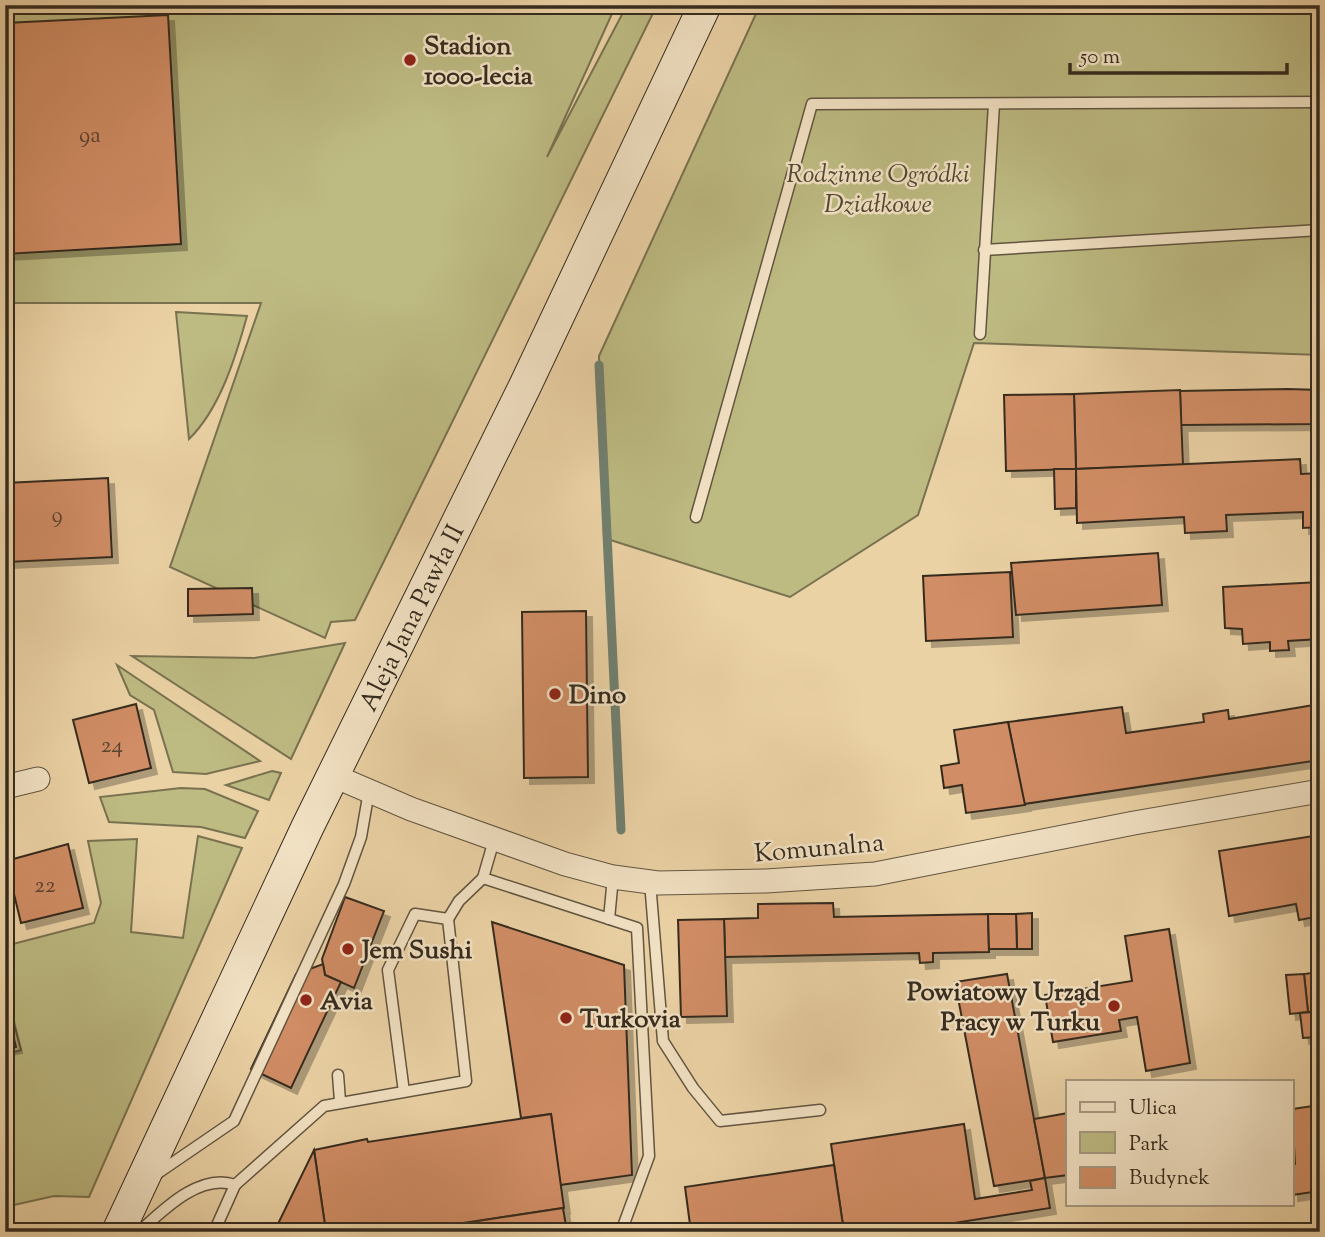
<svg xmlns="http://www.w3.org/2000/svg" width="1325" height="1237" font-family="'Sorts Mill Goudy',serif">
<defs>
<filter id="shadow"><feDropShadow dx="6" dy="6" stdDeviation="0" flood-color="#0004"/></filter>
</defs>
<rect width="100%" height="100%" fill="#ebd2a5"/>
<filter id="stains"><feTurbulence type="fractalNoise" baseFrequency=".00286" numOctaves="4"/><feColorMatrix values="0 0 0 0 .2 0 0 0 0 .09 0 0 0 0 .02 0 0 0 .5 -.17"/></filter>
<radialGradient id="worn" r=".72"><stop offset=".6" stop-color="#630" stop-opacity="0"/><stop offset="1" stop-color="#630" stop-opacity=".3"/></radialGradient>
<g fill="#bdba82" stroke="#797250" stroke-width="2">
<path d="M5,5H616L547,157L627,5H657L355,620L331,622L325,638L170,567L261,303H5Z"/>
<path d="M760,5H1320V355L974,343L918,515L790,597L604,538L599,356Z"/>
<path d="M176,312L247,316C236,356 220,409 189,439Z"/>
<path d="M345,643L291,759L132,656L254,658Z"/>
<path d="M117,665L260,761L206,774L173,772L154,710L130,695Z"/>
<path d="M272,771L281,773L269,800L226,785Z"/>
<path d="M181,788L205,789L258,811L245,838L201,827L109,822L100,797Z"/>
<path d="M198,836L242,848L89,1197L54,1196L5,1207V1055L21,1050L5,990V946L94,923L101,903L88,841L137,839L131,932L183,938Z"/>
</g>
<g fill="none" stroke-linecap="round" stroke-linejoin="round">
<path stroke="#708070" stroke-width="9" d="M599,365L621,830"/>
</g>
<g fill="#d18d65" stroke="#352b1f" stroke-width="2" filter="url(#shadow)">
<path d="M168,15L181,244L5,254V23Z"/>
<path d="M1288,389L1320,390V424L1181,425L1180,391Z"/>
<path d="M1180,390L1183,465L1076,469L1074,394Z"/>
<path d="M1074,394L1076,469L1006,471L1004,395Z"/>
<path d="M1300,459L1301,474L1320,473V527L1303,528V512L1226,515L1227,531L1185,533L1184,517L1077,523L1076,469Z"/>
<path d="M1054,469H1076V508L1055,509Z"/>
<path d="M108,478L112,557L7,562L5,483Z"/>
<path d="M1158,553L1162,605L1016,615L1011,563Z"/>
<path d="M1010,572L1013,637L926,641L923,576Z"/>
<path d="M1320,582V639L1288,641L1289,650L1270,651V642L1243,644L1242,629L1225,628L1223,587Z"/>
<path d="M252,588L253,614L188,616V589Z"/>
<path d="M586,611L588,777L524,778L522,612Z"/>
<path d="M136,704L151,768L89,783L73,720Z"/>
<path d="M1320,704V760L1024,804L1008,722L1122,707L1126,733L1204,722L1203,714L1228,710L1229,719Z"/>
<path d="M1008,722L1025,805L966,813L962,785L944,788L941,766L959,763L954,730Z"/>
<path d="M1320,835V916L1299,920L1296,904L1229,916L1219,851Z"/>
<path d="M68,844L83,908L21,923L6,861Z"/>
<path d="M345,897L384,911L354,988L325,975L322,959Z"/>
<path d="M833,903L834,917L988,914L989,952L933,953V962L920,963L919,953L725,957L724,919L758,918V904Z"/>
<path d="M1032,913V949H1017L1016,914Z"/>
<path d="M988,914H1016L1017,949H989Z"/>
<path d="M724,919L727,1016L681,1017L678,920Z"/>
<path d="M492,922L624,965L632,1175L560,1185L551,1114L521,1118Z"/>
<path d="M1169,929L1190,1063L1146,1071L1137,1017L1119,1020L1121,1031L1053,1042L1045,995L1132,981L1125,936Z"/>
<path d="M323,964L325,975L341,982L291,1088L251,1069L296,974Z"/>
<path d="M1320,972V1011L1308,1012L1304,974Z"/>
<path d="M1007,974L1045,1178L994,1186L955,982Z"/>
<path d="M1304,974L1308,1012L1290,1014L1286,975Z"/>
<path d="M5,1003L16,1047L5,1049Z"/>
<path d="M1320,1011V1037H1316L1313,1012Z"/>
<path d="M1313,1012L1316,1037L1303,1038L1300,1013Z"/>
<path d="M1320,1105V1191L1292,1195V1165L1295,1164L1292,1109Z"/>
<path d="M1068,1113V1175L1045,1178L1034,1119Z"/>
<path d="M551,1114L564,1208L402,1232H326L314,1150L367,1139L368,1142Z"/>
<path d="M964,1124L975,1199L1032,1190L1030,1181L1045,1178L1050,1208L897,1232H844L831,1144Z"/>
<path d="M314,1150L326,1232H274Z"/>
<path d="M834,1165L844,1232H691L685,1187Z"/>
<path d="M563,1208L567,1232H479L478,1221Z"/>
</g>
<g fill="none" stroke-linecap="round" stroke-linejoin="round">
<defs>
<g id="service">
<path d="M984,250L1320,230"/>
<path d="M980,334L994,104"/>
<path d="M696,517L812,104L1320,102"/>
<path d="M494,840L483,878L637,928L649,1156L621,1232"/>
<path d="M650,882L663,1041L693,1088L720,1121L820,1110"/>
<path d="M448,919L459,901L483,878"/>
<path d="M609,919L613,877"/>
<path d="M338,1075L340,1101"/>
<path d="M155,1175L234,1121L344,884L361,837L369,791"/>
<path d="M235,1185L324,1106L466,1081L448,919L415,914L388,970L404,1092"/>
<path d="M139,1232C162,1211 200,1172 235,1185L214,1232"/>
</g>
<g id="minor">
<path d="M334,776L411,809L565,864L613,877L658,883L766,881L875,874L1134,823L1320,791"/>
<path d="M5,787L38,779"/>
</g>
<g id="secondary">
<path id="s1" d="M118,1232L307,828L525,386L705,5"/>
</g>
</defs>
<use href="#service" stroke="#625540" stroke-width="13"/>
<use href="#minor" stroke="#625540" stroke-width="25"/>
<use href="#secondary" stroke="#352b1f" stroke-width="34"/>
<use href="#service" stroke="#f2e2c4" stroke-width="10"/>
<use href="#minor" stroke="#f2e2c4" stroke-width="23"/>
<use href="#secondary" stroke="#f2e2c4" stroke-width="32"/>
</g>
<g fill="#8f2418" stroke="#f2e2c4" stroke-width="2.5">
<circle cx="410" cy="60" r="7"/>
<circle cx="555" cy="694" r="7"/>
<circle cx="348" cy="949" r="7"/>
<circle cx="306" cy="1000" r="7"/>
<circle cx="1114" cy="1006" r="7"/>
<circle cx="566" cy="1018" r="7"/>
</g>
<g text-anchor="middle" stroke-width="5" stroke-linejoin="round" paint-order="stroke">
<g font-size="23" fill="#5c4430">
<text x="90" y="142">9a</text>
<text x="57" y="522">9</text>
<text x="112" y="752">24</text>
<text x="45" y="892">22</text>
</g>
<g font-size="26" font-weight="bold" fill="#352b1f" stroke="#f2e2c4" text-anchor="start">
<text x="424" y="54">Stadion<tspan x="424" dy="30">1000-lecia</tspan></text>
<text x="569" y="703">Dino</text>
<text x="362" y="958">Jem Sushi</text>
<text x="1100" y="1000" text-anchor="end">Powiatowy Urząd<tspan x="1100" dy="30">Pracy w Turku</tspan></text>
<text x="320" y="1009">Avia</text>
<text x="580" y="1027">Turkovia</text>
</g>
<g font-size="26" font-style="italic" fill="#504833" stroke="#f2e2c4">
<text x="878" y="182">Rodzinne Ogródki<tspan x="878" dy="30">Działkowe</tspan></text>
</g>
<g font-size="26" fill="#352b1f" stroke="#f2e2c4">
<text dy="9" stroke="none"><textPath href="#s1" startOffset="681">Aleja Jana Pawła II</textPath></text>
<text transform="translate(819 847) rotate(-5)" y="9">Komunalna</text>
</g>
</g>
<rect width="1325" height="1237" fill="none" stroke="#ebd2a5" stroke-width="28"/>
<rect x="7" y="7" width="1311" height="1223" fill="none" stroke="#352b1f" stroke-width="3.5"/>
<rect x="14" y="14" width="1297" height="1209" fill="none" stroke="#352b1f" stroke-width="2"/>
<rect x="1066" y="1080" width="228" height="126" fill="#f2e2c4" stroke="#a69982" stroke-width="2"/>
<rect x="1080" y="1102" width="35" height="10" fill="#f2e2c4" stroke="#a69982" stroke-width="2"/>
<text x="1129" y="1114" font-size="21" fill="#352b1f">Ulica</text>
<rect x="1080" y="1132" width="35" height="21" fill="#bdba82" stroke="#a69982" stroke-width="2"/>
<text x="1129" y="1150" font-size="21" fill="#352b1f">Park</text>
<rect x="1080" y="1167" width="35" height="21" fill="#d18d65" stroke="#a69982" stroke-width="2"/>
<text x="1129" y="1184" font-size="21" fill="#352b1f">Budynek</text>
<path d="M1070 63v10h217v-10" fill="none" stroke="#352b1f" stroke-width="3.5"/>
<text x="1080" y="63" font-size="21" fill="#352b1f" stroke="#f2e2c4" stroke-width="5" paint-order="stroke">50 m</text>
<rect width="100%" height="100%" filter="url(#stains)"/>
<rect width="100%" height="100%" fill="url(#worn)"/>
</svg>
